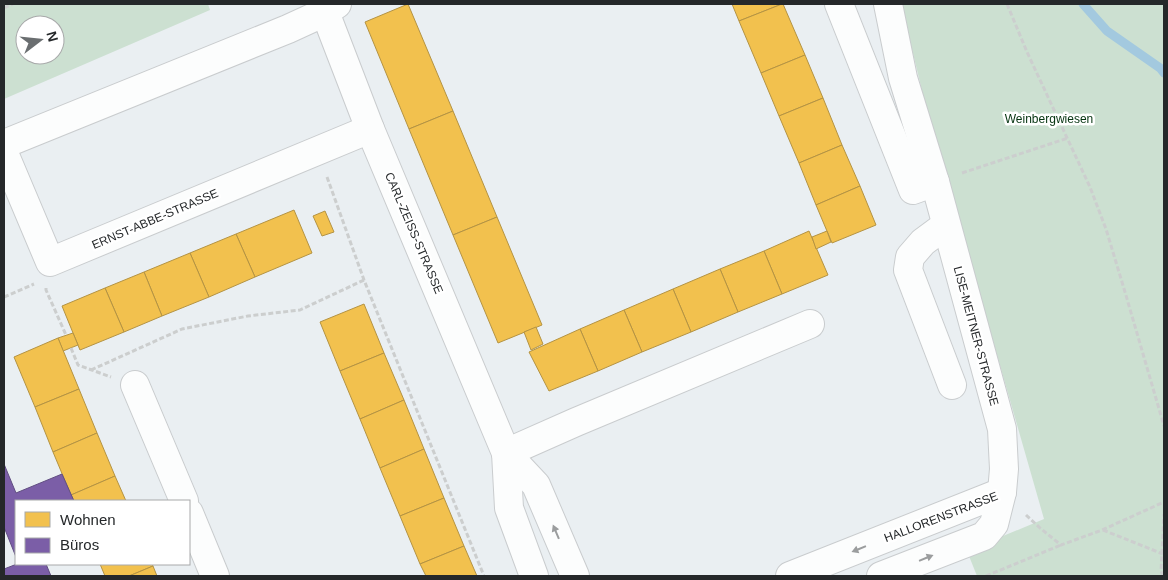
<svg xmlns="http://www.w3.org/2000/svg" width="1168" height="580" font-family="Arial,sans-serif">
<rect width="100%" height="100%" fill="#eaeff2"/>
<g fill="#cce0d1" fill-rule="evenodd">
<path d="M4,4H208L210,10L4,99ZM25,25H55V55H25Z"/>
<path d="M901,4H1164V576H977L967,551L1044,519L926,107Z"/>
</g>
<g fill="#f2c14e" stroke="#b49343">
<path d="M408,4L453,111L409,129L365,22Z"/>
<path d="M732,4H782L739,21Z"/>
<path d="M782,4H783L805,55L761,73L739,21Z"/>
<path d="M805,55L823,98L779,116L761,73Z"/>
<path d="M823,98L842,145L799,163L779,116Z"/>
<path d="M453,111L497,217L453,235L409,129Z"/>
<path d="M842,145L860,186L816,205L799,163Z"/>
<path d="M860,186L876,225L832,243L816,205Z"/>
<path d="M294,210L312,253L255,277L236,234Z"/>
<path d="M325,211L334,232L322,236L313,216Z"/>
<path d="M497,217L542,325L498,343L453,235Z"/>
<path d="M809,231L828,275L782,294L764,251Z"/>
<path d="M827,231L831,242L816,249L812,237Z"/>
<path d="M236,234L255,277L209,297L190,253Z"/>
<path d="M764,251L782,294L738,312L720,269Z"/>
<path d="M190,253L209,297L162,316L144,272Z"/>
<path d="M720,269L738,312L691,332L673,289Z"/>
<path d="M144,272L162,316L124,332L105,288Z"/>
<path d="M105,288L124,332L80,350L62,306Z"/>
<path d="M673,289L691,332L642,352L624,310Z"/>
<path d="M364,304L384,353L340,371L320,322Z"/>
<path d="M624,310L642,352L598,371L580,329Z"/>
<path d="M536,327L543,344L531,350L524,332Z"/>
<path d="M580,329L598,371L549,391L529,352Z"/>
<path d="M73,333L78,345L63,351L58,338Z"/>
<path d="M58,338L79,389L35,407L14,357Z"/>
<path d="M384,353L404,400L360,419L340,371Z"/>
<path d="M79,389L97,433L53,452L35,407Z"/>
<path d="M404,400L424,449L380,468L360,419Z"/>
<path d="M97,433L115,476L71,495L53,452Z"/>
<path d="M424,449L444,498L400,516L380,468Z"/>
<path d="M115,476L126,501H74L71,495Z"/>
<path d="M444,498L464,546L420,564L400,516Z"/>
<path d="M464,546L477,576H426L420,564Z"/>
<path d="M100,564H152L153,566L129,576H105Z"/>
<path d="M153,566L157,576H129Z"/>
</g>
<g fill="#7b5ea7" stroke="#614e82">
<path d="M4,464L16,493L62,474L74,501H16V557L4,527Z"/>
<path d="M17,564H46L51,576H4V569Z"/>
</g>
<g fill="none" stroke-linecap="round" stroke-linejoin="round">
<path stroke="#a3c9df" stroke-width="9" d="M1083,4L1107,31L1160,68L1164,73"/>
<defs>
<g id="minor">
<path d="M839,4L913,190L935,182"/>
<path d="M325,12L370,129L506,453L536,485L575,576"/>
<path d="M4,144L288,29L325,12L337,4"/>
<path d="M4,153L50,262L370,129"/>
<path d="M946,225L923,242L910,257L908,270L952,385"/>
<path d="M135,385L184,501"/>
<path d="M506,453L576,422L810,324"/>
<path d="M506,453L509,508L534,576"/>
<path d="M189,513L215,576"/>
<path d="M790,576L1002,492"/>
<path d="M881,576L984,536L994,524L1002,492L1004,469L1002,429L935,182L903,78L888,4"/>
</g>
</defs>
<use href="#minor" stroke="#c9ccce" stroke-width="30"/>
<g stroke="#cccece" stroke-width="3" stroke-dasharray="5 2.5" stroke-linecap="butt">
<path d="M1007,4L1027,52L1090,187L1106,229L1125,292L1164,426"/>
<path d="M4,8L13,4"/>
<path d="M962,173L1068,138"/>
<path d="M327,177L364,280L484,576"/>
<path d="M46,288V290L66,335"/>
<path d="M4,297L34,284"/>
<path d="M71,348L78,365L111,377"/>
<path d="M91,370L182,329L248,316L300,310L364,280"/>
<path d="M1026,515L1040,528L1061,545L1102,530L1164,502"/>
<path d="M1103,530L1163,554"/>
<path d="M986,576L1061,545"/>
<path d="M1163,576L1161,571L1164,514"/>
</g>
<use href="#minor" stroke="#fcfdfd" stroke-width="28"/>
</g>
<defs><path id="oneway-solid" d="M-6-.8H1V-3.2L6.5 0L1 3.2V.8H-6Z" transform="scale(1.25)"/></defs>
<g fill="#9b9d9e">
<use href="#oneway-solid" transform="translate(556 532) rotate(-113)"/>
<use href="#oneway-solid" transform="translate(859 549) rotate(158)"/>
<use href="#oneway-solid" transform="translate(926 558) rotate(-22)"/>
</g>
<g text-anchor="middle" stroke-width="5" stroke-linejoin="round" paint-order="stroke">
<g font-size="12" fill="#04330f" stroke="#fff">
<text x="1049" y="123">Weinbergwiesen</text>
</g>
<g font-size="12" fill="#25282a" stroke="#fff">
<text transform="translate(155 219) rotate(-23)" y="4">ERNST-ABBE-STRASSE</text>
<text transform="translate(414 233) rotate(67)" y="4">CARL-ZEISS-STRASSE</text>
<text transform="translate(976 336) rotate(75)" y="4">LISE-MEITNER-STRASSE</text>
<text transform="translate(941 517) rotate(-21)" y="4">HALLORENSTRASSE</text>
</g>
</g>
<rect width="1168" height="580" fill="none" stroke="#25282a" stroke-width="10"/>
<rect x="15" y="500" width="175" height="65" fill="#ffffff" stroke="#a8a9aa"/>
<rect x="25" y="512" width="25" height="15" fill="#f2c14e" stroke="#a8a9aa"/>
<text x="60" y="525" font-size="15" fill="#25282a">Wohnen</text>
<rect x="25" y="538" width="25" height="15" fill="#7b5ea7" stroke="#a8a9aa"/>
<text x="60" y="550" font-size="15" fill="#25282a">Büros</text>
<g transform="translate(40 40) rotate(74)"><circle r="24" fill="#ffffff" stroke="#a8a9aa"/>
<path d="M0-4L9 19L0 12L-9 19Z" fill="#6a6e70"/>
<text y="-8" font-size="14" font-weight="bold" text-anchor="middle" fill="#25282a">N</text>
</g>
</svg>
